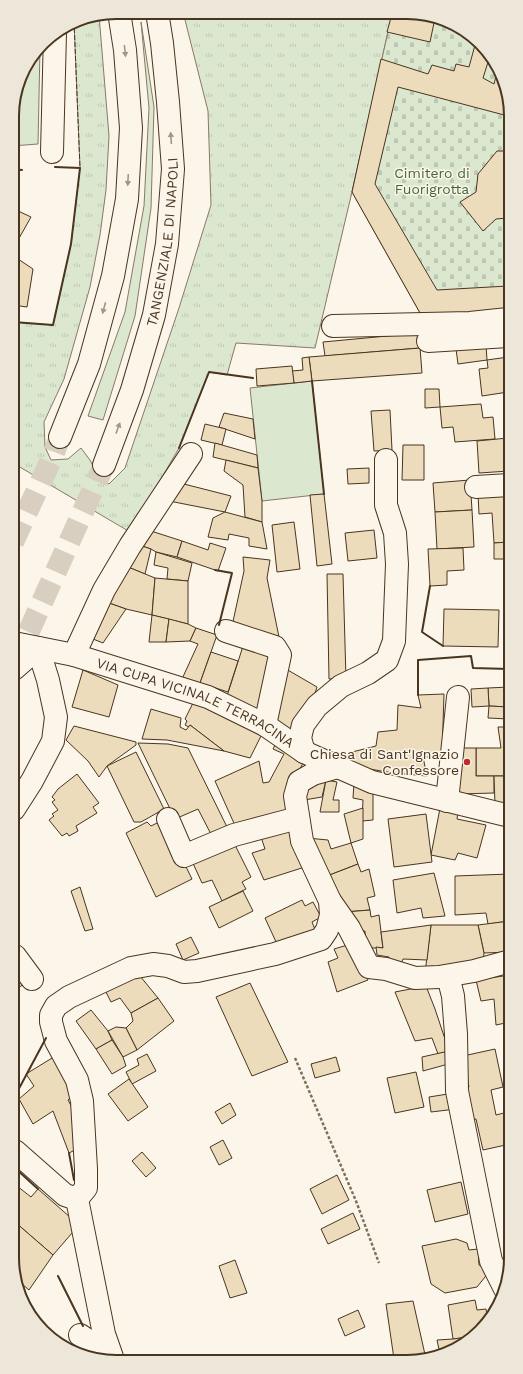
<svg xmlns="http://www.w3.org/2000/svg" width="523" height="1374" font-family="'Work Sans',sans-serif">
<defs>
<pattern id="grass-tufts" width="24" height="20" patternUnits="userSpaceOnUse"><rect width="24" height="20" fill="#dce7d0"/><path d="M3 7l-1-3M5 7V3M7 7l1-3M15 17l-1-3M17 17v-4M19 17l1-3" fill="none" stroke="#bec7b2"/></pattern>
<pattern id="cemetery-stones" width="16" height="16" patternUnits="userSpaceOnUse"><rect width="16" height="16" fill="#dce7d0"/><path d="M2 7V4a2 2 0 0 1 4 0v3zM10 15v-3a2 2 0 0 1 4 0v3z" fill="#bec7b2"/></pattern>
</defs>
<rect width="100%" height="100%" fill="#fbf6e9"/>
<path fill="url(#grass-tufts)" stroke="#887966" d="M183,12L392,14L352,192L315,348L236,343L227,375L209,372L179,448L130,532L13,463V322L53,325L71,244L80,168L74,21L99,15L109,136L106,190L100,235L90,287L64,379L44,422L45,447L51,460L68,459L81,448L90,460L99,478L109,484L125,468L179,308L211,205L208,111Z"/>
<path fill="url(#cemetery-stones)" stroke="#887966" d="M392,14H427L476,38L508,89V311L424,320L352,192Z"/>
<g fill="#dce7d0" stroke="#887966">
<path d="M141,22L154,107L151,208L135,316L103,420L88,416L125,312L144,206L149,108Z"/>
<path d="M40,48L38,144L12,146V115L23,70Z"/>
<path d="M312,381L324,494L262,501L250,388Z"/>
</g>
<g fill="#ecdcbc" stroke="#4a3520">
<path d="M392,14H427L435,18L430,42L387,32Z"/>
<path d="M475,45L482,48L489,59L483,78L494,84L497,72L508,89V116L398,87L375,184L437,290L508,286V311L424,320L352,192L381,59L428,74L432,65L454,71L456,64L469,67Z"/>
<path d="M497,151H508V218L496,219L483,231L460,202L476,192L478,174Z"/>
<path d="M13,205L17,207L16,210L31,217L13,249Z"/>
<path d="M15,257L33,269L27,307L13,305V261Z"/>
<path d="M419,333L420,348L325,356L323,342Z"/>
<path d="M486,345L487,360L458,364L456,349Z"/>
<path d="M420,348L422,373L312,381L309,357Z"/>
<path d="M309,357L312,381L294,383L292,371L303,370L302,358Z"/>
<path d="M508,357V392L482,396L479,369L488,368L487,360Z"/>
<path d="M292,366L294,383L257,386L256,369Z"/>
<path d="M425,389H439L440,407L425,408Z"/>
<path d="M481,404L483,418L493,417L495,439L455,442L453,427L442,428L440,407Z"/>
<path d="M390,410L392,450L374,451L371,411Z"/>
<path d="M224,413L253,419L255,439L219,427Z"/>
<path d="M205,424L226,429L222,445L201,440Z"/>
<path d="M508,438L509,471L479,473L477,441Z"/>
<path d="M215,443L257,455L258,468L213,457Z"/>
<path d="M403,445H424V480H402Z"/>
<path d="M226,460L258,468L262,501V522L245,517L243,485L224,471Z"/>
<path d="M369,468V483L348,484L347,469Z"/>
<path d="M470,480L472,510L435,512L433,483Z"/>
<path d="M180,483L231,496L225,512L169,501Z"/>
<path d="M509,492V542L494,543L492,513L479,514L478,494Z"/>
<path d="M324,494L332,564L317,566L310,495Z"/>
<path d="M472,510L474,547L437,549L435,512Z"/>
<path d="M225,512L262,522L267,549L249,546V538L229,534L228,540L208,537L213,518Z"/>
<path d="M294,522L300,569L277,572L272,525Z"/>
<path d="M374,530L377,558L348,561L345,533Z"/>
<path d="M151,531L182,541L177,557L156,552L151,549L139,545Z"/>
<path d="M182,541L208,550L210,543L226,548L218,571L177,557Z"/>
<path d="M509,542V559H494V543Z"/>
<path d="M139,545L151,549L145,574L128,567Z"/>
<path d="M463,548L464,570L447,571V585L430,586L428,549Z"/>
<path d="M156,552L192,563L188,581L167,579L168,568L154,565Z"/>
<path d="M243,557L270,560L267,578L280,642L232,626L244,571Z"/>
<path d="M128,567L155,578L152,615L126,609L109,603Z"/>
<path d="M327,574H343L346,679H329Z"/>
<path d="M155,578L188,581V624L152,615Z"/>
<path d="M109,603L126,609L103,643L93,639Z"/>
<path d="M444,609L499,610L498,647L443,646Z"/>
<path d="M152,615L169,619L166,642H149Z"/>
<path d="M169,619L188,624L196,628L190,641L166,642Z"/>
<path d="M196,628L217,635L200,683L182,679L198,644L190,641Z"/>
<path d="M244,643L275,655L262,714L227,696Z"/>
<path d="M211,652L238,661L228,692L200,683Z"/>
<path d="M286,669L317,687L311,706L293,734L273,723Z"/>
<path d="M83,670L118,685L109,717L72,707Z"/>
<path d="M509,687V707L489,706L488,688Z"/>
<path d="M488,688L489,706L472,707L471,689Z"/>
<path d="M444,694L442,757H423L427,776L393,773L346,765L348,753L376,746L378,732L397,730L398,705L421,708L418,695Z"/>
<path d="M195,699L262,734L250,758L224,751L190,725L189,727L185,725L187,721L185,719Z"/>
<path d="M489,706L509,707V719L488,718Z"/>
<path d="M151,709L181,718L180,727L186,730L190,725L224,751L167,740L142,739Z"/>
<path d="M74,726L136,742V745L107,766L99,777L88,761L66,740Z"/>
<path d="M498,727H509V776H476V748H501Z"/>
<path d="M277,741L305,759L295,779L290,818L237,830L215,781L259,761L263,783L269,782L284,754L273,749Z"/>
<path d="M138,743L168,744L188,748L229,831L213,838L198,809L175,819Z"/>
<path d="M457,748H476V776H494V793L458,794Z"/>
<path d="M136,752L164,809L141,822H134L107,766Z"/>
<path d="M77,774L99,803L93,807L97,813L76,826L78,831L69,836L67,833L62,836L49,820L54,816L52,814L58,810L52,802L55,800L52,797L58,789Z"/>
<path d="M494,776H509L510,808L495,804Z"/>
<path d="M310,778L326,780L322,797L304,800Z"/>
<path d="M326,780L337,782L333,800H339V812H320Z"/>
<path d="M354,783L373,789V820L362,821L363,800L353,798Z"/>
<path d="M441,803L458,812L457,819L486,825L477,858L458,853L455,860L431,855Z"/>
<path d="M363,808V839L351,843L344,814Z"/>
<path d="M426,814L432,862L394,867L388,819Z"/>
<path d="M163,820L192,879L156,897L126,833L147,822L151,826Z"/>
<path d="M291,827L308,866L264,880L252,853L265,849L260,834Z"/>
<path d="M307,838L328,840L331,849L351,843L358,864L327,876Z"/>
<path d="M232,839L251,877L242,882L246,889L222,901L212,880L202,883L191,859Z"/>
<path d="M358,864L361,872L369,869L375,896L367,898L370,910L345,912L327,876Z"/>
<path d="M434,873L445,916L423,918L421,908L397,913L393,880Z"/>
<path d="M510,874V921L488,924L486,913L455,915V876Z"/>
<path d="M80,887L93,929L85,931L71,891Z"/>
<path d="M243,891L253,911L219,928L209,907Z"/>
<path d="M302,900L305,906L313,902L321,917L312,922L316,932L277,944L265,918Z"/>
<path d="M370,910L371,917L379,915L383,948H366L365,931L356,932L345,912Z"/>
<path d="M510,921V952L484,953L478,925Z"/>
<path d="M431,925H478L484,953L483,964L425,973Z"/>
<path d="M431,925L427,960L403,959L400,966L389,964V957L377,955L376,947L383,948L381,932Z"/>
<path d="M191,937L199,953L183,960L176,944Z"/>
<path d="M351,944L368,980L337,992L328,962L338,958L334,949Z"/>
<path d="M15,963L27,982L15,990Z"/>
<path d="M510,975V1022L496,1025L494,999L481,1001L476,980Z"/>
<path d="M140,976L158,998L131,1013L120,998L111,1002L106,992L125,979Z"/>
<path d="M250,983L288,1062L252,1076L216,997Z"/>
<path d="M426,986L435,1009L449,1051L438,1054L432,1038L415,1041L395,992Z"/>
<path d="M158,998L174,1021L137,1050L126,1028L133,1021L131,1013Z"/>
<path d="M91,1010L108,1031L112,1040L96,1049L76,1021Z"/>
<path d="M116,1027L126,1028L137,1050L123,1057L108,1031Z"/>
<path d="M112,1040L123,1057L126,1066L112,1074L96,1049Z"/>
<path d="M495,1049L503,1087L491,1090L496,1115L504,1113L510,1144L483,1150L476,1119L467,1120L460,1089L469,1087L463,1056Z"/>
<path d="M449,1051L452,1063L423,1071L422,1057Z"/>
<path d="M147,1054L156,1071L132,1084L126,1072L139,1065L137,1059Z"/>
<path d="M57,1055L76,1092L68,1100L74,1111L77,1149L69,1153L53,1111L33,1124L19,1099L34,1086L26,1074Z"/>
<path d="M336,1057L340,1071L315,1078L311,1064Z"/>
<path d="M510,1059V1086L506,1060Z"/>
<path d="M416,1072L424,1107L395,1113L387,1078Z"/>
<path d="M129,1079L148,1107L128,1121L108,1094Z"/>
<path d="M454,1093L456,1109L431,1112L429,1097Z"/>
<path d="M230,1103L236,1115L222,1124L215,1112Z"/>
<path d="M223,1140L232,1158L219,1165L210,1147Z"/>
<path d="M142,1152L156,1168L146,1177L132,1161Z"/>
<path d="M337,1175L349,1200L322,1214L310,1189Z"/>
<path d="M461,1182L468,1214L435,1222L427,1190Z"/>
<path d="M17,1186L31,1197L38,1189L79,1225L53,1255L15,1222V1188Z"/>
<path d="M353,1213L360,1229L328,1244L321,1229Z"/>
<path d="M15,1222L53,1255L29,1290L15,1278Z"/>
<path d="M456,1239L467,1243L469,1250L478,1249L479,1265L489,1272L477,1287L445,1293L431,1284L422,1246Z"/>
<path d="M235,1260L247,1293L230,1298L219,1266Z"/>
<path d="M475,1300L477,1310L486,1309L488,1322L485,1326L469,1337L453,1339L448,1305Z"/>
<path d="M413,1301L426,1359H394L386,1304Z"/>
<path d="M358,1310L365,1327L345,1336L338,1319Z"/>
<path d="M468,1337L440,1354L437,1340L453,1339Z"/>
</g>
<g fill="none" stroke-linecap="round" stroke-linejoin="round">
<g stroke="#d8cfc1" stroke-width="22" stroke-dasharray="22 11" stroke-linecap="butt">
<path d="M13,542L51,460L60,437"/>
<path d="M15,662L104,465"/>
</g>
<defs>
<g id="minor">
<path d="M52,152L55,33"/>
<path d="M333,326L470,323L508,319"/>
<path d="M428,341L508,336"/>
<path d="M476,487L509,485"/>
<path d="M226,631L275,647L280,655L265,725"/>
<path id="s1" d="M14,643L74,655L208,697L265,725L304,752L372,782L510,816"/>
<path d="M74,655L104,590L130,546L191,454"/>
<path d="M14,669L38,648L48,680L56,717L53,741L32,781L14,809"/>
<path d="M304,752L300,738L303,725L317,706L341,686L368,673L387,660L394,641L397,564L395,533L386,505V460"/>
<path d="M447,801L458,697"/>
<path d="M168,819L184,856L234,835L298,818"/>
<path d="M330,901L349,928L369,967L386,969L415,978L439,977L474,971L510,961"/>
<path d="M15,956L32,979"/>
<path d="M448,976L453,996L456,1034L457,1091L491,1261L505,1289"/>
<path d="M15,1151L65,1195L77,1199L86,1188V1169L82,1101L77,1080L56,1041L51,1022V1015L56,1006L69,997L131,968L153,964L168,966L184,972L197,971L275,954L321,939L327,930L331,915L330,901L302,841L295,796L299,782L313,774L338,767"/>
<path d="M77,1199L104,1334L112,1357L80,1335"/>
</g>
<g id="highway">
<path d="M60,437L89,364L113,276L127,199L131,128L125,50L119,12"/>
<path id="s2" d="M104,465L132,390L154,315L167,244L173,169L168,102L162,43L157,12"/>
</g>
</defs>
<use href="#minor" stroke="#4a3520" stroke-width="24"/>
<use href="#highway" stroke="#4a3520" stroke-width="24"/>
<path stroke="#7f6f5c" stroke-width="2.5" stroke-dasharray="3 2" stroke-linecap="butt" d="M295,1058L356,1201L379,1263"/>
<use href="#minor" stroke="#fbf6e9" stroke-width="22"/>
<use href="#highway" stroke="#fbf6e9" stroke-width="22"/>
<path stroke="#4a3520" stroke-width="1" stroke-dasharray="5 2" stroke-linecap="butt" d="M74,21L80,168"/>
<g stroke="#4a3520" stroke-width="2">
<path d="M12,169L22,170"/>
<path d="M13,322L53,325L71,244L80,168L55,167"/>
<path d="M312,381L324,494"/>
<path d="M179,448L209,372L253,378"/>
<path d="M215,570L232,573L219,625"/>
<path d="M430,586L422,632L443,646"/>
<path d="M418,695V660L471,656L473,668L509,669"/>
<path d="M15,1096L46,1038"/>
<path d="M69,1153L74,1180"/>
<path d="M15,1168L38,1189"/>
<path d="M58,1276L83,1326"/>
</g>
</g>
<defs><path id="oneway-solid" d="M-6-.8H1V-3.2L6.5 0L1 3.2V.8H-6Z"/></defs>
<g fill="#a29684">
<use href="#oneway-solid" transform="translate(125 51) rotate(84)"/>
<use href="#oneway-solid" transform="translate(171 138) rotate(-94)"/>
<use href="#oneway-solid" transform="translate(128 180) rotate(93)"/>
<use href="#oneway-solid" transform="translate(104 308) rotate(105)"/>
<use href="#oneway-solid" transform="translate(118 428) rotate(-70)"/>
</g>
<circle fill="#c62828" stroke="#fbf6e9" stroke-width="1.5" cx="467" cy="762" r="4"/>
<g text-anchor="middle" stroke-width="3" stroke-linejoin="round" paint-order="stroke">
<g font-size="14" fill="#436837" stroke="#fbf6e9">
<text x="432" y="178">Cimitero di<tspan x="432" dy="16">Fuorigrotta</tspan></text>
</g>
<g font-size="14" fill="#4a3520" stroke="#fbf6e9">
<text dy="5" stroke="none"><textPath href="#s2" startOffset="232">TANGENZIALE DI NAPOLI</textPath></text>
<text dy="5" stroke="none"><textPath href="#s1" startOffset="192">VIA CUPA VICINALE TERRACINA</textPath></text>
</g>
<g font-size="14" fill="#4a3520" stroke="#fbf6e9" text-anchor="end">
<text x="459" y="759">Chiesa di Sant'Ignazio<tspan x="459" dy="16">Confessore</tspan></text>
</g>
</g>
<path d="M0 0H523V1374H0ZM116 19H407A97 97 0 0 1 504 116V1258A97 97 0 0 1 407 1355H116A97 97 0 0 1 19 1258V116A97 97 0 0 1 116 19Z" fill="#ede7d9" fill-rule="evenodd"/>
<path fill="none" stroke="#4a3520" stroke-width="2" d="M116 19H407A97 97 0 0 1 504 116V1258A97 97 0 0 1 407 1355H116A97 97 0 0 1 19 1258V116A97 97 0 0 1 116 19Z"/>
</svg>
